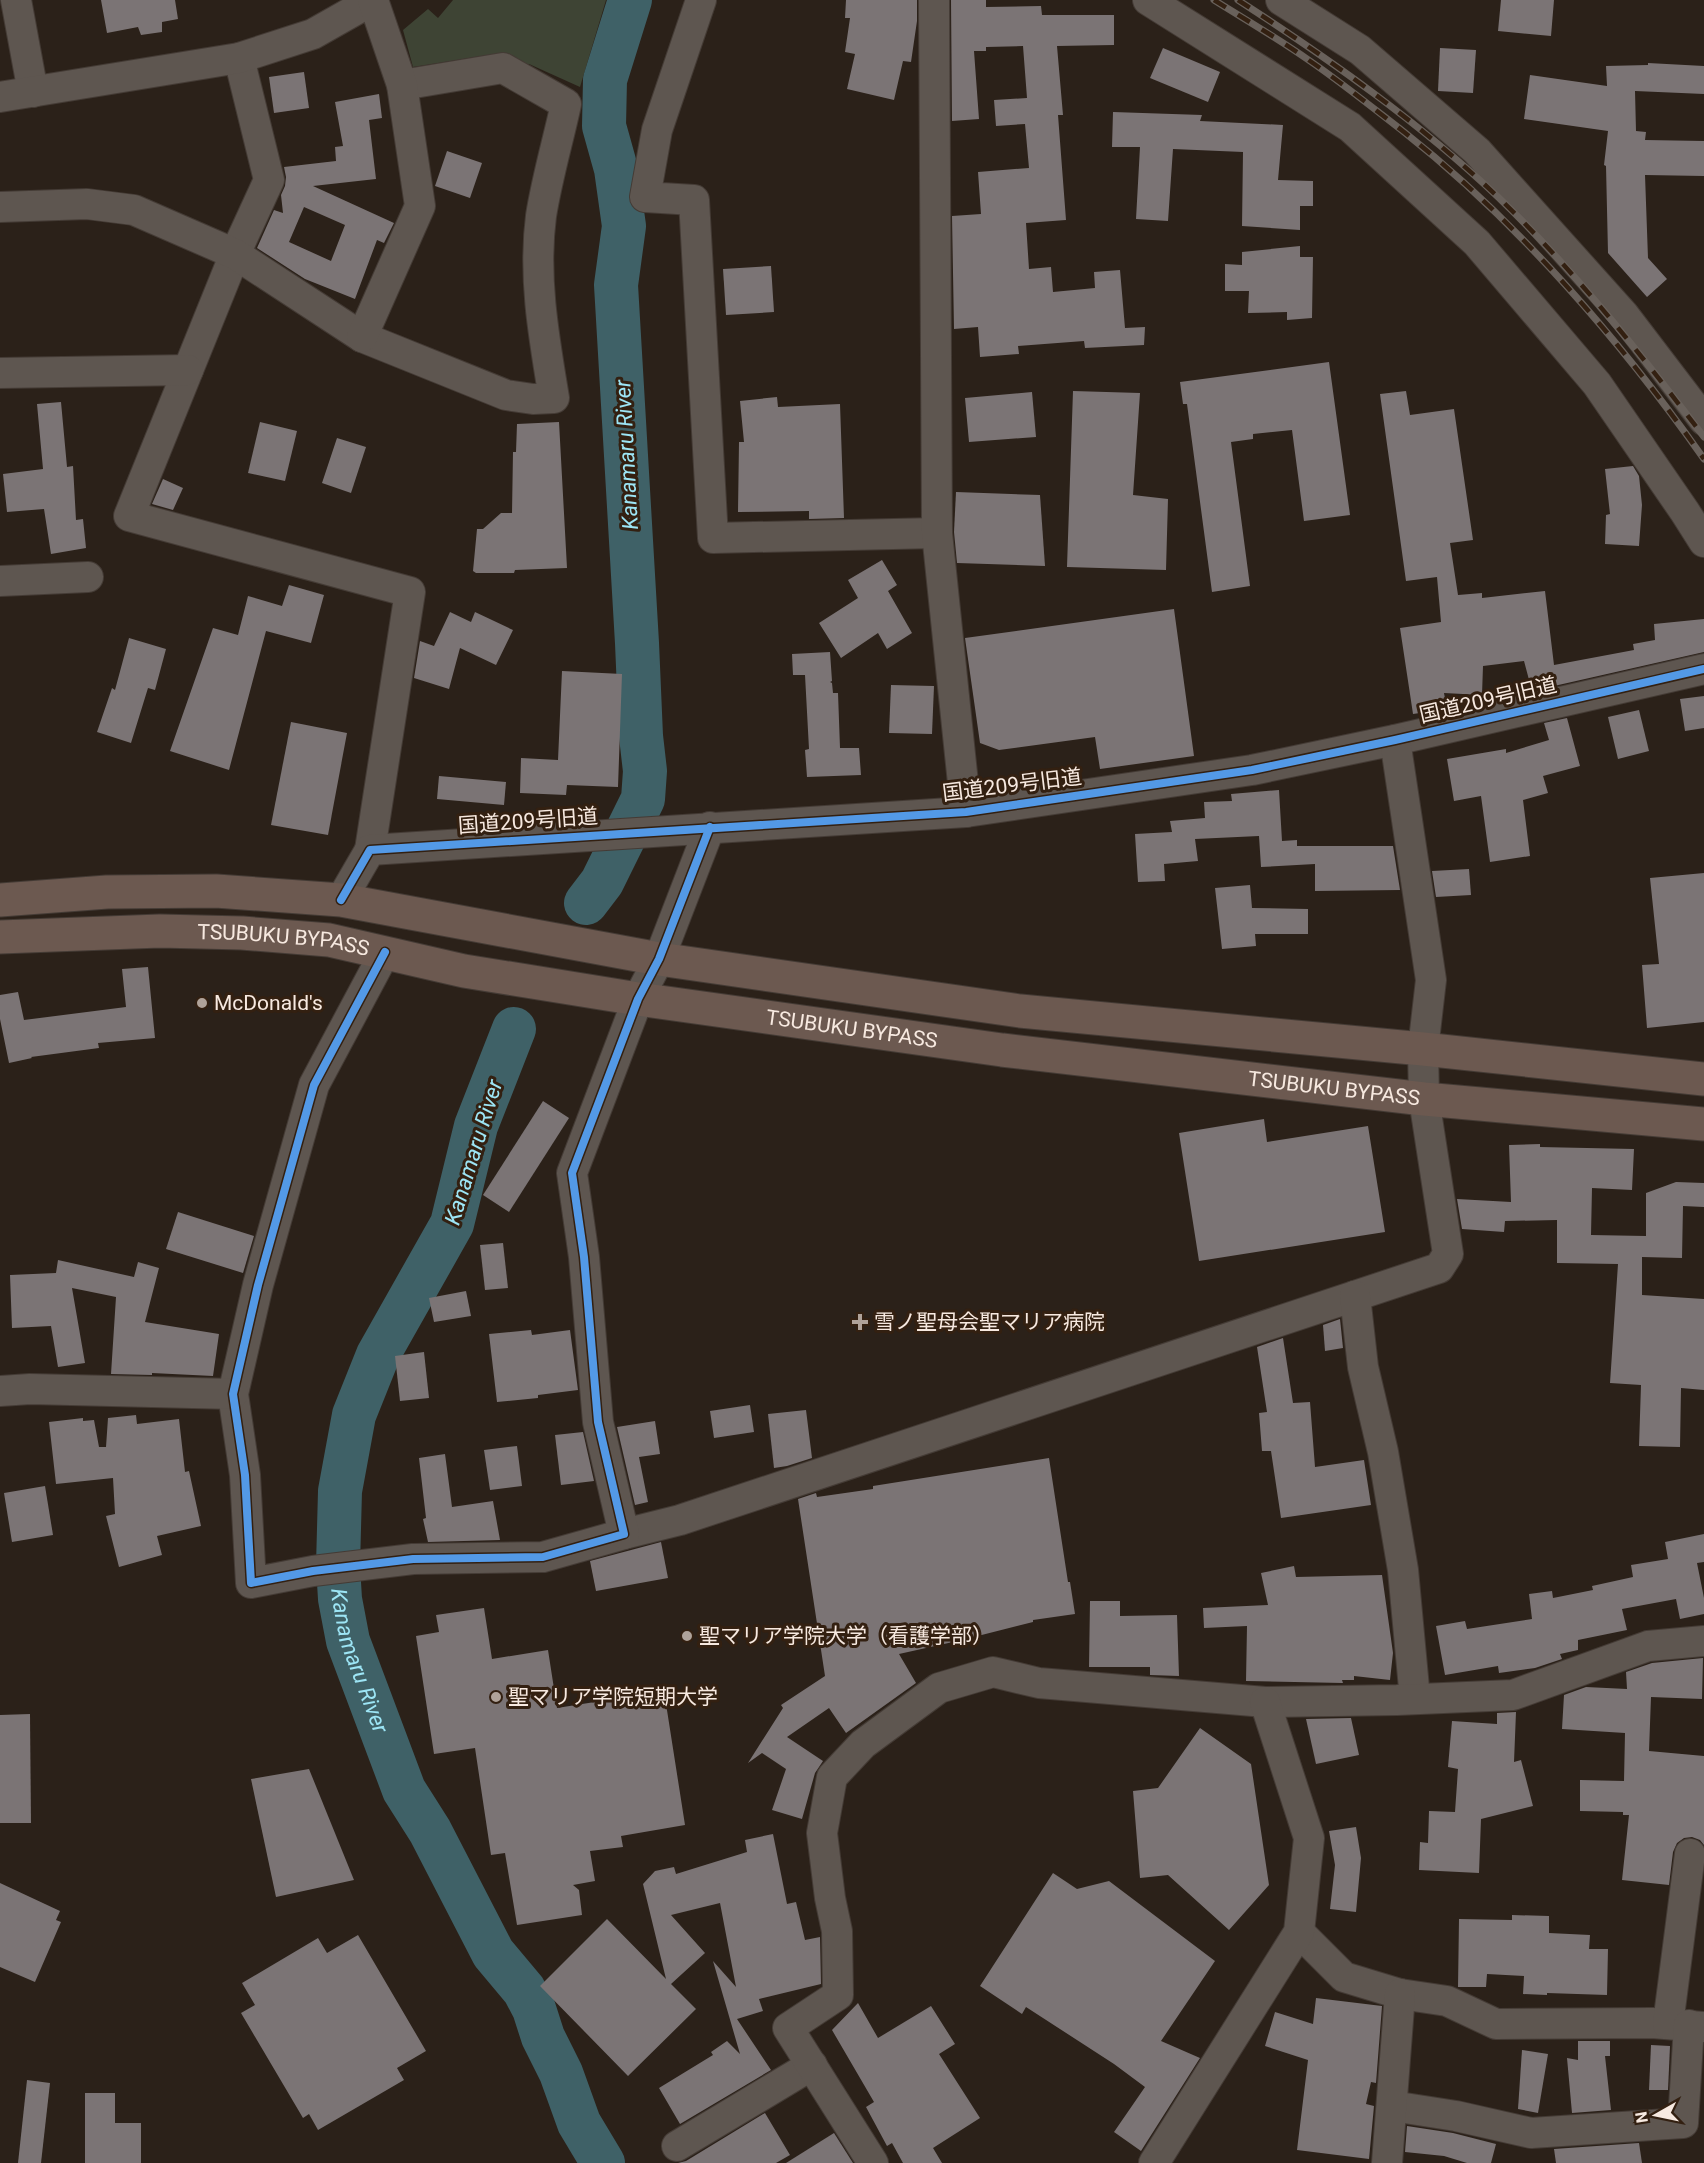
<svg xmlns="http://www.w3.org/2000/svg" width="1704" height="2163" font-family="Roboto,'Noto Sans JP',sans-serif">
<rect width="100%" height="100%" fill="#2b2119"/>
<path fill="#3e4434" d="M453,0H606L580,87L529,64L518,65L488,55L413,67L403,30L428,9L438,18Z"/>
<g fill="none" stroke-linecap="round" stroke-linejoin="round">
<g stroke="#3f6167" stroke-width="44">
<path d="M586,903L602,882L643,799L645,771L641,736L637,643L616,285L624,226L616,169L604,126L605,80L630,0"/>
<path id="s1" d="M514,1029L476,1126L452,1224L378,1355L354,1415L340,1491L338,1566L340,1599L348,1641L404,1790L430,1831L493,1953L524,1990L534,2009L543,2037L561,2073L579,2123L603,2163"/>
</g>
</g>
<g fill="#7b7475" fill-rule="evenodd">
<path d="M101,0H175L178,19L162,22V32L141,35L138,27L107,33Z"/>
<path d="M846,0H917V21L911,62L903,61L894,100L847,89L855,54L845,52L850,18H845Z"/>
<path d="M951,0H986V7L1041,6L1042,15H1114V45L1057,46L1063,115H1058L1066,220L1026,223L1029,269L1051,267L1053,292L1095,288L1094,272L1120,270L1125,328L1145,327L1144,345L1085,348L1084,341L1018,346L1019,354L980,357L978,327L954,329L952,216L981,214L978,172L1029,168L1025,124L996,126L994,100L1027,98L1023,46L986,47V51H974L979,119L952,121Z"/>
<path d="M1501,0H1554L1551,36L1498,31Z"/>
<path d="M1163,48L1220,72L1208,102L1150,78Z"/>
<path d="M1440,48L1476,50L1473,93L1438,91Z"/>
<path d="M1648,63L1704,66V94L1635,91L1636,131L1646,132L1645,140L1704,141V176L1645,175L1648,258L1667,279L1647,297L1608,253L1606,166L1604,165L1608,131L1524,119L1530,75L1607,86L1606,66L1648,65Z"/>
<path d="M304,72L309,108L274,113L269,77Z"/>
<path d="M379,94L382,118L369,120L376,179L313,186L394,223L384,243L377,240L355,299L305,279L257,248L274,210L283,213L281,195L285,186L286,177L284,167L336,161L335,147L343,146L335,102ZM304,207L345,225L331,261L289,242Z"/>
<path d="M1113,112L1202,115L1200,121L1283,125L1278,180L1313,181V206H1300V230L1242,226L1243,152L1173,149L1168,221L1136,219L1140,147H1112Z"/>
<path d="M447,151L482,163L470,198L435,186Z"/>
<path d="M1300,246V257H1313L1312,318L1287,320V312L1248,313L1249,291H1225V264L1242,265V252Z"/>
<path d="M771,266L774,312L726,315L723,269Z"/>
<path d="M1329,362L1350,515L1304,521L1292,430L1253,434V439L1231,442L1250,586L1212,592L1187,404H1183L1180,382Z"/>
<path d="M1073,391L1140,393L1133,495L1168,499L1166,570L1067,567Z"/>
<path d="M1406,391L1410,415L1454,409L1473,540L1450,543L1458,595L1482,593V598L1545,591L1554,665L1634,650L1633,644L1655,640L1654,624L1704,619V652L1532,691L1524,661L1483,666L1482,695L1444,693L1447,709L1413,714L1400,628L1441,622L1437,577L1406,581L1380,394Z"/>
<path d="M1032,392L1036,437L969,442L965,398Z"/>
<path d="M777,397L778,407L840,404L844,518L809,519V511L738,512L739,442H744L740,401Z"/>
<path d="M61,402L67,467L73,466L76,520L83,519L86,548L51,554L44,509L7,512L3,474L43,469L37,404Z"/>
<path d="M260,422L297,431L285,481L248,473Z"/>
<path d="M559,422L567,568L515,570L514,573H476L473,571L477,529H483L501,513H512L513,452H516L517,424Z"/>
<path d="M337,438L366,447L351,493L322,483Z"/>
<path d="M1633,466L1639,476L1642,505L1639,546L1605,544L1606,515L1610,514L1605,469Z"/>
<path d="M163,479L183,488L173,510L152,504Z"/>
<path d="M956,492L1040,495L1045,566L957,563L954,532Z"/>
<path d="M882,560L897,585L888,591L912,633L887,649L878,633L841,658L819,623L858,598L848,580Z"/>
<path d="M289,585L324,595L311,643L266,631L229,770L170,751L213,628L238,635L248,596L282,606Z"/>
<path d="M1174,609L1194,756L1100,769L1095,737L999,750L980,743L965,638Z"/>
<path d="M450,612L471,622L475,612L513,630L496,665L460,648L449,689L414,678L420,641L434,646Z"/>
<path d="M129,638L166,649L155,690L148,688L131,743L97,732L112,688L115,690Z"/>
<path d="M830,652L832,681L830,682L832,683L833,693H838L840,748H859L861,775L807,777L805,750L809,749L805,675H793L792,654Z"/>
<path d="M562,671L622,674L618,787L567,785L566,795L520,793L521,758L558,760Z"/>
<path d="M891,685L934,686L932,734L889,733Z"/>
<path d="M1704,696V728L1685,731L1680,699Z"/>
<path d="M1639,710L1649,751L1618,759L1608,717Z"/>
<path d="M1567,718L1580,766L1543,776L1548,793L1523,800L1530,856L1490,862L1481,796L1454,801L1447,759L1506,749V753L1549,740L1544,723Z"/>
<path d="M291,722L347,733L328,835L271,825Z"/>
<path d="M439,776L506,782L504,805L437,799Z"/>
<path d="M1279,790L1282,841L1297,840V846H1393L1400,890L1315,891V864L1261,867L1259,836L1195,839L1198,861L1164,864L1165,881L1138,882L1135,834L1172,832L1170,821L1205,818L1204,802L1232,801L1231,794Z"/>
<path d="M1469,869L1471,895L1436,897L1432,871Z"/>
<path d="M1704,873V1022L1647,1028L1642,965L1659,964L1650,878Z"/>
<path d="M1250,885L1252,908L1308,909V934H1255L1256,946L1222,949L1215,888Z"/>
<path d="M148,967L155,1038L98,1043L99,1048L31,1057L32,1058L9,1063L0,1019V995L18,992L24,1020L126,1007L122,969Z"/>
<path d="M543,1101L569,1118L509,1212L483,1195Z"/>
<path d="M1264,1119L1267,1142L1368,1126L1385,1232L1199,1261L1179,1133Z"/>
<path d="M1540,1144V1147L1634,1149L1632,1190L1592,1188L1591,1235L1646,1236V1193L1676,1182L1704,1183V1207L1683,1206L1682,1258L1642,1257V1295L1704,1299V1390L1681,1388L1680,1447L1639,1446L1641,1385L1610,1383L1618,1264L1557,1263V1220L1505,1221L1504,1232L1462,1229L1457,1199L1511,1202L1509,1145Z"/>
<path d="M178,1212L254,1236L243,1273L166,1249Z"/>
<path d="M503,1243L508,1288L485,1290L480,1245Z"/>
<path d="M58,1260L134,1277L138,1262L159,1268L145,1322L219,1334L213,1376L152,1373V1375L111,1374L116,1297L72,1288L85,1363L58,1367L51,1326L12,1328L10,1275L56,1273Z"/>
<path d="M466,1291L471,1316L434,1322L429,1298Z"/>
<path d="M1340,1319L1343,1348L1325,1351L1323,1325Z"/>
<path d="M531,1330L532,1335L570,1330L578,1390L538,1395V1398L497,1402L489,1334Z"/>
<path d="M1283,1338L1293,1403L1310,1402L1315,1467L1364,1460L1371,1505L1281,1518L1271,1451H1262L1259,1413L1267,1412L1257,1347Z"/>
<path d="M424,1352L429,1398L400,1401L395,1356Z"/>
<path d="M750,1405L754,1432L714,1438L710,1411Z"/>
<path d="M806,1410L812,1458L787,1466L774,1468L768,1414Z"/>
<path d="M136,1415L137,1424L179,1419L185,1472L189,1471L201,1526L157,1536L162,1555L119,1567L106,1516L115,1514L113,1478L56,1484L49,1422L83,1418V1421L94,1420L99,1447H106L108,1418Z"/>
<path d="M655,1421L660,1454L639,1457L648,1502L635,1505L617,1427Z"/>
<path d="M583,1432L594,1481L561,1485L555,1435Z"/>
<path d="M517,1446L522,1486L490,1490L484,1450Z"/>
<path d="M445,1454L452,1507L493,1501L500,1540L428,1542L423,1519L426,1518L419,1458Z"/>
<path d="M1049,1458L1068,1582H1070L1075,1614L1033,1620V1622L962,1640L899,1654L916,1683L846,1733L829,1708L787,1737L823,1761L815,1773L802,1819L772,1810L786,1769L762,1753L748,1763L783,1708L781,1705L825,1676L798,1499L816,1493L817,1497L873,1489V1486Z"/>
<path d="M45,1486L53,1535L12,1542L4,1493Z"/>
<path d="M1704,1534V1562L1697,1563L1704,1598V1614L1680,1619L1676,1599L1622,1609L1627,1630L1578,1640V1650L1560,1654L1562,1659L1535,1668L1499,1673L1498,1666L1445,1675L1436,1626L1465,1621L1467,1629L1532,1619L1529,1594L1552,1591L1553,1598L1593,1590L1592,1586L1633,1577L1631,1565L1668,1559L1665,1542Z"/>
<path d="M661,1542L668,1578L596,1591L590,1561Z"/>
<path d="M1294,1566L1296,1577L1382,1575L1393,1653L1390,1680L1354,1676V1680H1342L1343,1683L1246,1681L1247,1626L1204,1628L1203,1608L1268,1605L1261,1573Z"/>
<path d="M1090,1601H1120V1616L1177,1615L1179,1676L1150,1675V1667H1089Z"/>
<path d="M484,1608L492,1659L548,1650L557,1708L664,1691L685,1825L621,1836L623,1847L590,1851L595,1881L573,1885L579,1890L582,1915L517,1925L505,1853L491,1855L475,1748L434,1754L416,1636L439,1632L436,1615Z"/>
<path d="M1703,1658L1702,1699L1651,1697L1649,1751L1704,1756V1845L1700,1840L1692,1837L1684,1838L1677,1843L1673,1852L1669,1885L1622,1880L1629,1815H1623V1812L1580,1811V1780L1624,1781L1625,1733L1562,1729L1564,1695L1586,1687L1627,1689L1626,1672L1652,1663Z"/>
<path d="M1516,1712L1514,1762L1521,1760L1533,1806L1481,1819L1479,1873L1419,1870L1420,1842L1428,1843L1429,1811L1455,1812L1458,1769L1448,1767L1452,1721L1497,1724V1713Z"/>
<path d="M30,1714L31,1823H0V1715Z"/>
<path d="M1351,1718L1359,1755L1316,1764L1306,1719Z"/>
<path d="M1200,1728L1251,1764L1269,1885L1229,1930L1168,1875L1140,1878L1133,1791L1158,1788Z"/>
<path d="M309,1769L354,1880L276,1897L251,1779Z"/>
<path d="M1356,1827L1361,1858L1356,1912L1330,1909L1335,1865L1329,1831Z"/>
<path d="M773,1834L787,1904L796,1902L805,1940L820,1937L821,1984L759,1999L763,2011L737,2019L771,2070L680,2124L659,2088L713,2055L711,2052L727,2041L740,2054L713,1961L736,1987L720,1903L671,1915L705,1953L671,1984L696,2009L628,2076L540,1986L607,1919L666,1979L643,1884L655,1871L674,1867L676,1874L747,1852L745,1840Z"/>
<path d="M1053,1873L1077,1889L1109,1881L1215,1961L1161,2041L1200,2058L1141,2151L1114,2132L1145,2087L1114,2064L1026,2007L1022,2014L980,1986Z"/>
<path d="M0,1883L60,1911L56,1920L61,1922L35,1982L0,1967Z"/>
<path d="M1512,1915L1549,1916V1933L1590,1935L1589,1949H1608L1607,1995L1547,1993V1995L1523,1994L1524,1976L1487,1974L1486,1987H1458L1459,1919L1512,1920Z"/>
<path d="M358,1935L426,2051L397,2068L404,2080L318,2130L309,2114L303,2118L241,2013L255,2005L242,1983L318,1938L327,1953Z"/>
<path d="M1316,1998L1382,2006L1376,2083L1371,2082L1366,2104L1374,2106L1369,2159L1297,2150L1308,2060L1265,2046L1275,2012L1313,2024Z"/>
<path d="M858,2003L878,2038L931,2006L955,2044L939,2054L980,2118L933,2148L942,2163H903L892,2143L887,2146L866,2107L874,2102L832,2030Z"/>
<path d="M1578,2041H1610V2056H1605L1611,2110L1572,2113L1567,2058L1578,2060Z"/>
<path d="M1651,2045L1670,2046L1668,2090H1649Z"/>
<path d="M1522,2050L1548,2054L1538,2113L1518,2109Z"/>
<path d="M27,2080L50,2083L41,2163H18Z"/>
<path d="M85,2093H115V2123H141V2163H85Z"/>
<path d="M765,2113L790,2155L776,2163H678L686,2161Z"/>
<path d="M1407,2126L1453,2133L1496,2144L1491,2163H1467L1444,2156L1405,2152Z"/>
<path d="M834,2133L853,2163H786Z"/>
<path d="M1639,2143L1642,2163H1556L1554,2149Z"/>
</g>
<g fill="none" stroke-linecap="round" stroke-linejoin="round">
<defs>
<g id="minor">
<path d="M16,0L33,92"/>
<path d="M701,0L657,130L645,197L694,200L713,538L937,533"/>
<path d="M934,0L937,533L966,812"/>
<path d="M1148,0L1350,127L1477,243L1597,384L1685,512L1704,542"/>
<path d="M1281,0L1360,50L1477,151L1624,315L1704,420"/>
<path d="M239,58L269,180L235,254L129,516L410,592L370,850"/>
<path d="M0,97L239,58L313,34L373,0"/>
<path d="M0,207L87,204L134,210L235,254L362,337L506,395L533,399L554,398C544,338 533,277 541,216C547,178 558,141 566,104L503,68L402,85"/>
<path d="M362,337L420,206L402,85L373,0"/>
<path d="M0,373L188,370"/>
<path d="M0,581L88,577"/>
<path d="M341,900L370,850L966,812L1252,770L1395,740L1704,669"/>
<path d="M385,952L314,1085L258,1285L233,1394L245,1475L251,1583L313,1571L413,1559L543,1557L624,1534L680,1520L1439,1268L1448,1254L1424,1099L1423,1049L1431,980L1395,740"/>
<path d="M1355,1296L1363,1367L1383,1452L1403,1570L1415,1699"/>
<path d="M0,1391L30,1389L233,1394"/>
<path d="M624,1534L598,1422L584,1257L572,1173L638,999L659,959L710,827"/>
<path d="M1299,1932L1344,1977L1400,1994L1447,2001L1496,2024L1652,2023L1704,2027"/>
<path d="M1668,2024L1690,1854"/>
<path d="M1392,2106L1456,2116L1531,2133L1683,2123L1689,2025"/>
<path d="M677,2146L812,2065"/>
<path d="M873,2163L788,2028L838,1995L837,1931L830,1898L822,1833L832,1777L863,1744L939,1688L993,1672L1039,1683L1265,1702L1397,1700L1513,1695L1648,1646L1704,1641"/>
<path d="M1154,2163L1299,1932L1309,1838L1265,1702"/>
<path d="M1387,2163L1400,1994"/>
</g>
<g id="highway">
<path d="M0,900L107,892L216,891L341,900L659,959L1020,1011L1423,1049L1704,1079"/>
<path id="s2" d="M0,937L160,931L242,933L329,940L464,971L638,999L1002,1050L1424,1099L1704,1124"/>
</g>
</defs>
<use href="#minor" stroke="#443b35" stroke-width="32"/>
<use href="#highway" stroke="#443b35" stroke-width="35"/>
<use href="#minor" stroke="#5e5650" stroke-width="30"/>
<use href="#highway" stroke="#6c5950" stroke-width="33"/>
<defs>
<g id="rail">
<path d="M1214,0C1246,20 1279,39 1310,61C1342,83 1373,108 1404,132C1517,221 1621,341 1704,459"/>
<path d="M1238,0C1329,59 1419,122 1498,197C1574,270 1640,353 1704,437"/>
</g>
</defs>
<use href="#rail" stroke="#69615b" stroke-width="7"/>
<use href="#rail" stroke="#332011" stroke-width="4.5" stroke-dasharray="14" stroke-linecap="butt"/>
<defs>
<g id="cycleway">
<path d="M341,900L370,850L966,812L1252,770L1395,740L1704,669"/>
<path d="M385,952L314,1085L258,1285L233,1394L245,1475L251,1583L313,1571L413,1559L543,1557L624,1534L598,1422L584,1257L572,1173L638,999L659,959L710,827"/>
</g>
</defs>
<use href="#cycleway" stroke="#332011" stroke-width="11"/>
<use href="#cycleway" stroke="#5399e6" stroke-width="8"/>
</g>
<g fill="#b0a39a" stroke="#332011" stroke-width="2">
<circle cx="202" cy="1003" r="6"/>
<path d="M857 1313h6v6h6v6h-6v6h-6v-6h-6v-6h6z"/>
<circle cx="687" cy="1636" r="6"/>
<circle cx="496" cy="1697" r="6"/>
</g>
<g text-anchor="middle" stroke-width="6" stroke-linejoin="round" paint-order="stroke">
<g font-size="21" fill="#f7e9e0" stroke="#332011">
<text transform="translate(1488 700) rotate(-13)" y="7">国道209号旧道</text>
<text transform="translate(1012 785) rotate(-7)" y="7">国道209号旧道</text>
<text transform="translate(528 821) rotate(-4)" y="7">国道209号旧道</text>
<text dy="7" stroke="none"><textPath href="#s2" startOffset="284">TSUBUKU BYPASS</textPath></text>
<text dy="7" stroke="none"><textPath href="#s2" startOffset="860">TSUBUKU BYPASS</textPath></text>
<text dy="7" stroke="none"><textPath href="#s2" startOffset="1346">TSUBUKU BYPASS</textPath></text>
</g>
<g font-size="21" fill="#f7e9e0" stroke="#332011" text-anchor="start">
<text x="214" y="1010">McDonald's</text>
<text x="874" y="1329">雪ノ聖母会聖マリア病院</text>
<text x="699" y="1643">聖マリア学院大学（看護学部）</text>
<text x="508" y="1704">聖マリア学院短期大学</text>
</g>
<g font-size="22" font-style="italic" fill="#9de5f5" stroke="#332011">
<text transform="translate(626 455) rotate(-93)" y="8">Kanamaru River</text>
<text transform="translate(473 1152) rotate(-73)" y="8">Kanamaru River</text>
<text dy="8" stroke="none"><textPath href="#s1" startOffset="670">Kanamaru River</textPath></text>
</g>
</g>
<g transform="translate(1656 2115) rotate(261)" stroke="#332011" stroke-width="4.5" paint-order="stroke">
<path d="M0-4.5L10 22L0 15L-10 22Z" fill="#f7e9e0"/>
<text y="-9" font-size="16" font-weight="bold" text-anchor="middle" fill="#f7e9e0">N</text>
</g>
</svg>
